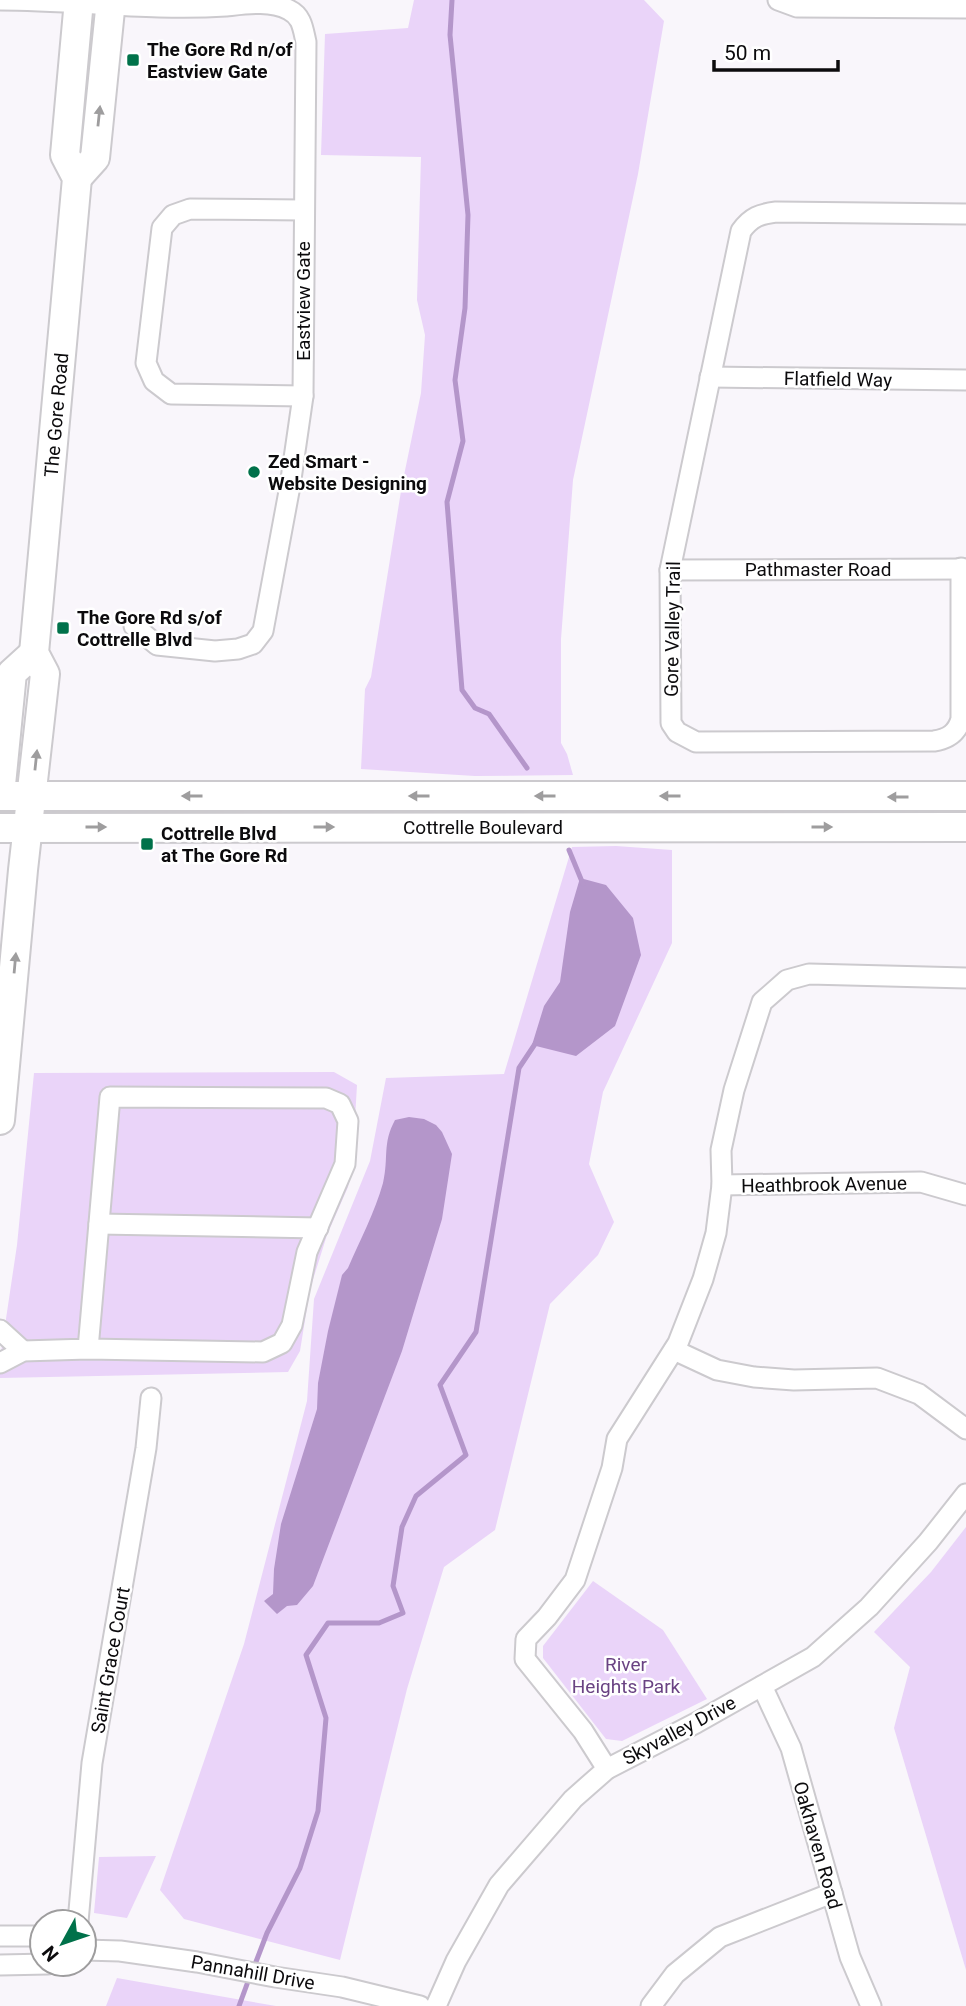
<svg xmlns="http://www.w3.org/2000/svg" width="966" height="2006" font-family="Roboto,sans-serif">
<rect width="100%" height="100%" fill="#f9f6fb"/>
<g fill="#ead4f9">
<path d="M414,0H644L664,21L638,174L573,480L561,639V743L567,754L573,775L475,776L361,769L365,689L371,677L402,485L421,393L425,335L417,300L421,157L321,155L325,34L408,28Z"/>
<path d="M616,846L672,850V943L603,1092L589,1164L614,1222L598,1255L550,1304L495,1530L444,1567L407,1689L340,1960L184,1919L160,1890L244,1644L307,1401L314,1299L370,1161L386,1078L504,1074L572,847Z"/>
<path d="M334,1072L357,1085L352,1170L348,1187L327,1235L310,1289L300,1351L288,1372L0,1378V1359L17,1245L34,1073Z"/>
<path d="M966,1527V1970L894,1728L910,1667L874,1632L931,1572Z"/>
<path d="M593,1581L663,1630L707,1699L622,1741L606,1739L543,1658V1646Z"/>
<path d="M156,1856L127,1918L94,1913L99,1857Z"/>
<path d="M117,1978L276,2006H106Z"/>
</g>
<g fill="#b496ca">
<path d="M580,878L606,885L633,918L641,955L615,1026L576,1056L532,1045L544,1006L560,982L570,912Z"/>
<path d="M409,1117L424,1119L436,1125L442,1132L452,1154L442,1219L402,1351L313,1586L297,1605L287,1606L277,1614L264,1601L273,1594L274,1569L281,1524L317,1409L318,1383L328,1331L342,1275L348,1268C360,1240 375,1212 383,1183C389,1157 382,1144 395,1120Z"/>
</g>
<g fill="none" stroke-linecap="round" stroke-linejoin="round">
<g stroke="#b496ca" stroke-width="5">
<path d="M452,0L450,35L468,215L465,308L455,380L463,441L447,502L462,690L475,708L489,714L527,768"/>
<path d="M569,850L583,884"/>
<path d="M254,1967L267,1933L300,1868L318,1811L326,1718L306,1655L328,1623H379L403,1613L393,1586L402,1527L416,1496L466,1455L440,1385L476,1332L519,1068L537,1041"/>
<path d="M239,2006L250,1976"/>
</g>
<defs>
<g id="minor">
<path d="M0,0C76,0 150,11 226,6C245,4 271,0 289,10C302,16 303,29 306,42L303,396L290,486L263,631L253,644L238,649L215,651L157,645L134,626"/>
<path d="M778,0L797,7L966,8"/>
<path d="M710,377L966,380"/>
<path d="M303,396L171,394L154,381L146,363L162,228L173,215L190,209L303,210"/>
<path d="M961,568V719C957,733 948,739 934,741L696,742L677,732L671,723L670,570L741,231C751,217 760,214 776,212L966,214"/>
<path d="M670,570L966,569"/>
<path d="M722,1185L921,1182L966,1195"/>
<path d="M99,1224L318,1228"/>
<path d="M0,1330L23,1351"/>
<path d="M674,1350L717,1370L754,1377L794,1380L877,1378L919,1394L966,1429"/>
<path d="M0,1363L23,1351L88,1349L263,1352L282,1343L292,1325L307,1252L345,1164L348,1121L340,1104L326,1098L110,1097L88,1349"/>
<path d="M762,1686L791,1748L850,1957L871,2006"/>
<path d="M607,1769L583,1731L525,1659L526,1639L547,1617L575,1580L612,1468L617,1439L678,1343L703,1279L716,1233L722,1185L721,1150L734,1090L762,1002L787,980L809,974L966,978"/>
<path d="M78,1922L92,1763L146,1448L151,1398"/>
<path d="M0,1936H42"/>
<path d="M84,1950L120,1951L197,1962L275,1977L342,1987L420,2006"/>
<path d="M0,1965L48,1964"/>
<path d="M436,2006L456,1961L499,1885L573,1799L607,1769L696,1723L813,1657L869,1607L928,1542L966,1494"/>
<path d="M651,2006L675,1974L720,1937L832,1893"/>
</g>
<g id="secondary">
<path d="M77,178L95,158L111,0"/>
<path d="M0,795L12,673L34,653"/>
<path d="M0,796H966"/>
<path d="M0,828L966,827"/>
<path d="M0,1120L23,870L45,674L34,653L77,178L65,155L79,0"/>
</g>
</defs>
<use href="#minor" stroke="#cccace" stroke-width="23"/>
<use href="#secondary" stroke="#cccace" stroke-width="32"/>
<use href="#minor" stroke="#fff" stroke-width="19"/>
<use href="#secondary" stroke="#fff" stroke-width="28"/>
</g>
<defs><path id="oneway-solid" d="M-6-.8H1V-3.2L6.5 0L1 3.2V.8H-6Z" transform="scale(1.75)"/></defs>
<g fill="#9e9d9e">
<use href="#oneway-solid" transform="translate(99 116) rotate(-84)"/>
<use href="#oneway-solid" transform="translate(36 760) rotate(-84)"/>
<use href="#oneway-solid" transform="translate(192 796) rotate(-180)"/>
<use href="#oneway-solid" transform="translate(419 796) rotate(180)"/>
<use href="#oneway-solid" transform="translate(545 796) rotate(-180)"/>
<use href="#oneway-solid" transform="translate(670 796) rotate(-180)"/>
<use href="#oneway-solid" transform="translate(898 797) rotate(180)"/>
<use href="#oneway-solid" transform="translate(96 827)"/>
<use href="#oneway-solid" transform="translate(324 827)"/>
<use href="#oneway-solid" transform="translate(822 827)"/>
<use href="#oneway-solid" transform="translate(15 963) rotate(-85)"/>
</g>
<g fill="#00714a" stroke="#fff" stroke-width="2.5">
<rect x="126" y="53" width="14" height="14" rx="3.5"/>
<circle cx="254" cy="472" r="7"/>
<rect x="56" y="621" width="14" height="14" rx="3.5"/>
<rect x="140" y="837" width="14" height="14" rx="3.5"/>
</g>
<g text-anchor="middle" stroke-width="5" stroke-linejoin="round" paint-order="stroke">
<g font-size="19" font-weight="bold" fill="#0c0b0d" stroke="#fff" text-anchor="start">
<text x="147" y="56">The Gore Rd n/of<tspan x="147" dy="22">Eastview Gate</tspan></text>
<text x="268" y="468">Zed Smart -<tspan x="268" dy="22">Website Designing</tspan></text>
<text x="77" y="624">The Gore Rd s/of<tspan x="77" dy="22">Cottrelle Blvd</tspan></text>
<text x="161" y="840">Cottrelle Blvd<tspan x="161" dy="22">at The Gore Rd</tspan></text>
</g>
<g font-size="19" fill="#0c0b0d" stroke="#fff">
<text transform="translate(303 301) rotate(-90)" y="7">Eastview Gate</text>
<text transform="translate(838 379) rotate(1)" y="7">Flatfield Way</text>
<text transform="translate(56 415) rotate(-85)" y="7">The Gore Road</text>
<text x="818" y="576">Pathmaster Road</text>
<text transform="translate(672 629) rotate(-89)" y="7">Gore Valley Trail</text>
<text x="483" y="834">Cottrelle Boulevard</text>
<text transform="translate(824 1184) rotate(-1)" y="7">Heathbrook Avenue</text>
<text transform="translate(110 1660) rotate(-80)" y="7">Saint Grace Court</text>
<text transform="translate(679 1730) rotate(-28)" y="7">Skyvalley Drive</text>
<text transform="translate(818 1845) rotate(74)" y="7">Oakhaven Road</text>
<text transform="translate(253 1972) rotate(10)" y="7">Pannahill Drive</text>
</g>
<g font-size="19" fill="#6a4383" stroke="#fff">
<text x="626" y="1671">River<tspan x="626" dy="22">Heights Park</tspan></text>
</g>
</g>
<g transform="translate(63 1943) rotate(230)"><circle r="33" fill="#ffffff" stroke="#9e9d9e" stroke-width="2"/>
<path d="M0-5L12 26L0 18L-12 26Z" fill="#00714a"/>
<text y="-10" font-size="19" font-weight="bold" text-anchor="middle" fill="#0c0b0d">N</text>
</g>
<path d="M714 60v10h124v-10" fill="none" stroke="#0c0b0d" stroke-width="3.5"/>
<text x="724" y="60" font-size="21" fill="#0c0b0d" stroke="#ffffff" stroke-width="5" paint-order="stroke">50 m</text>
</svg>
